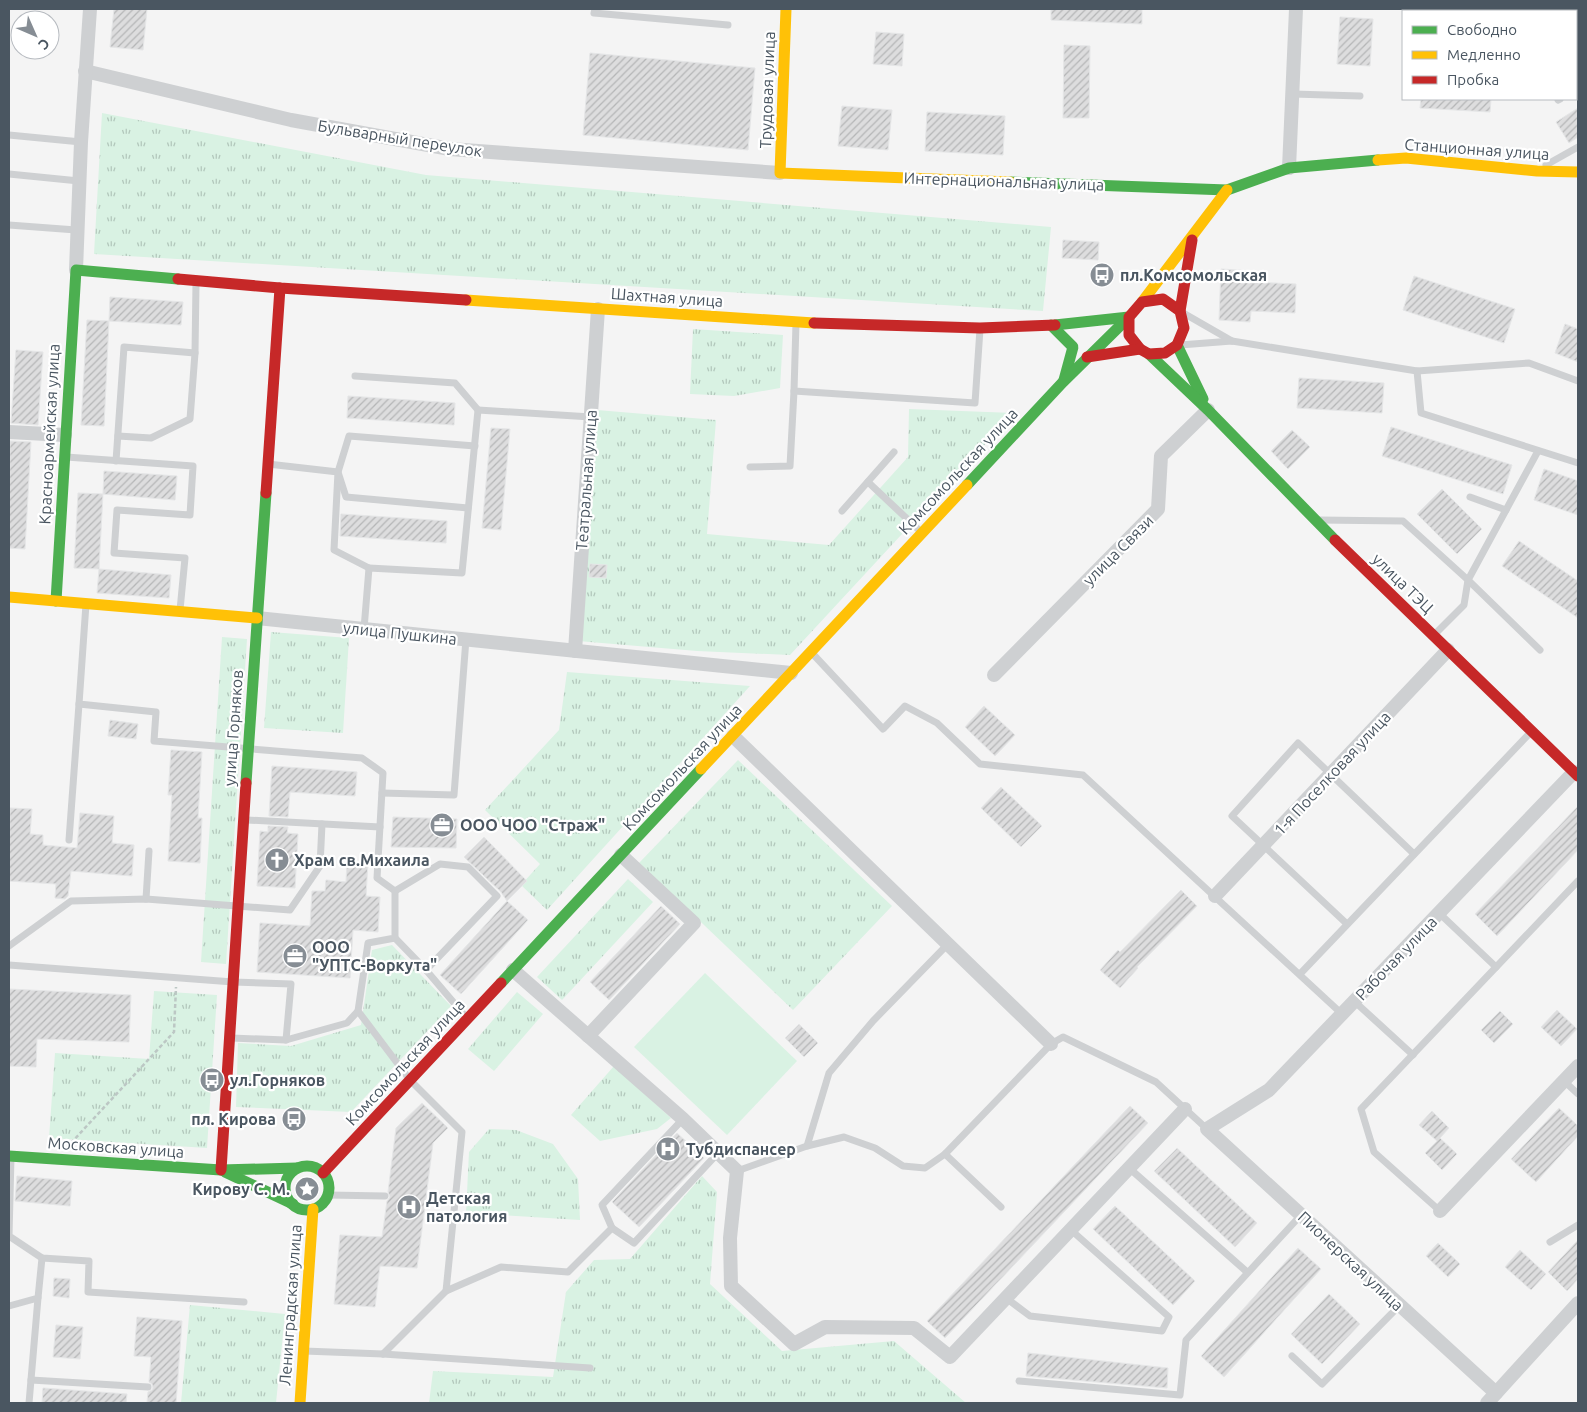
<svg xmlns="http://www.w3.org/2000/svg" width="1587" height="1412" font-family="Ubuntu,sans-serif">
<defs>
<pattern id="grass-tufts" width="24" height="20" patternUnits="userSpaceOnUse" patternTransform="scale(1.25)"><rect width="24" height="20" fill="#d9f2e3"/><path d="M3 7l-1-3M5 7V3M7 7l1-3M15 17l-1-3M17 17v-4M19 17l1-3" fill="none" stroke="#b2c7bb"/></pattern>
<pattern id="building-hatch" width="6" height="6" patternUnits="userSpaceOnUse" patternTransform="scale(1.25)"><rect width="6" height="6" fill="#ddddde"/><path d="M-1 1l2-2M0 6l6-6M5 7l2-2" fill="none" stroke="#b5b6b7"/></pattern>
</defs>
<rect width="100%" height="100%" fill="#f4f4f4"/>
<g fill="url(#grass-tufts)">
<path d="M102,113L426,175L1051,227L1043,311L94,254Z"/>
<path d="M693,329L783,335L780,388L734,396L690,394Z"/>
<path d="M909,409L1014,413L790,655L697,651L578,641L597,410L716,420L707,534L829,545L908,457Z"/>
<path d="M271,632L349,638L343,733L264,728Z"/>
<path d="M222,637L247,639L226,964L201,962Z"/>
<path d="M567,672L750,686L547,910L521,885L540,864L485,810L559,730Z"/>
<path d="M738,760L892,906L793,1010L639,863Z"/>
<path d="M628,879L653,902L562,1000L537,977Z"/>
<path d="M392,945L451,1006L351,1112L236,1107L238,1043L291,1046L361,1025L372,950Z"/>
<path d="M154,991L217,995L207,1148L49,1138L55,1053L149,1059Z"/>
<path d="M517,992L543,1014L494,1071L468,1049Z"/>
<path d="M614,1066L671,1118L657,1129L600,1141L571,1115Z"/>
<path d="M489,1129L516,1130L553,1144L578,1179L580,1220L466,1213L469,1152Z"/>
<path d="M702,1176L717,1192L710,1284L782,1351L894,1341L966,1403H429L433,1371L553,1377L566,1292L594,1260L630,1259Z"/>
<path d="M190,1305L285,1314L276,1403H181Z"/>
</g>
<path fill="#d9f2e3" d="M705,973L797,1061L727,1135L634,1047Z"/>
<g fill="url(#building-hatch)" stroke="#e5e6e7">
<path d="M114,9H147L143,50L110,47Z"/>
<path d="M1051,9H1142V24L1051,20Z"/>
<path d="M1340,17L1373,19L1370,66L1337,64Z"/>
<path d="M876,32L904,34L902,66L873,64Z"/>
<path d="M1064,45L1090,46L1089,118H1063Z"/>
<path d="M590,53L755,68L748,150L583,135Z"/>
<path d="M1421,99H1491L1490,112L1420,108Z"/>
<path d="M842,106L892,110L888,150L838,146Z"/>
<path d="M1578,108V137L1569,143L1556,122Z"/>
<path d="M927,112L1005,116L1003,155L925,151Z"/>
<path d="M1063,240L1099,242L1098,260L1062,258Z"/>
<path d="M1221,269L1252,271L1251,282L1296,284L1295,313L1251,311L1250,322L1219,320Z"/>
<path d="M1414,276L1515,309L1504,343L1403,310Z"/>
<path d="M110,297L183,302L181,325L109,321Z"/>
<path d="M87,320L109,321L104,426L81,425Z"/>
<path d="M1565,324L1578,329V362L1555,353Z"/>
<path d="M16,350L43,352L38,425L11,423Z"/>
<path d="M1299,378L1384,383L1382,413L1297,408Z"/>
<path d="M348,396L455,403L454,425L347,418Z"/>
<path d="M1391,427L1512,465L1503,494L1382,456Z"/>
<path d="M491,428L510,429L501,530L482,528Z"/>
<path d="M1292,430L1310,447L1288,469L1271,451Z"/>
<path d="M10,441L31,442L25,549L9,548Z"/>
<path d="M1544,469L1578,481V515L1534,500Z"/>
<path d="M104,471L177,476L175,500L103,494Z"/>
<path d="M1442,489L1482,529L1457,554L1417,514Z"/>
<path d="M78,493L103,494L99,569L74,568Z"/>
<path d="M341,514L447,521L446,543L340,536Z"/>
<path d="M1519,541L1578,581V618L1502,566Z"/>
<path d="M590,564L607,565L606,578L589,577Z"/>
<path d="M99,569L171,575L169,598L97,593Z"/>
<path d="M984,706L1015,735L995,756L965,727Z"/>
<path d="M110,720L138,724L136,739L108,736Z"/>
<path d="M171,750L202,752L198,818H202L200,863L168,861L172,795H168Z"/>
<path d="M272,766L357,772L355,796L290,792L288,817L269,816Z"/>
<path d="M1001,787L1042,826L1021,847L981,808Z"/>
<path d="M1578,806V850L1497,936L1475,914Z"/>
<path d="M10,808L32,809L30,834L43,835V845L77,848L80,813L114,816L112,843L134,845L132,876L71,871L68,896L65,899L55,898L56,884L9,881Z"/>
<path d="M393,817L457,819L456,848L391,847Z"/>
<path d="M268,826L288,827L287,833L298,834L295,888L257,886L260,831L268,832Z"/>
<path d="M484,837L527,881L507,901L501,892L464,857Z"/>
<path d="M347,861L368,862L366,896L380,897L378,932L353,930L350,978L257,972L260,923L310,926L312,891H325L326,880L346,882Z"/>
<path d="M1181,890L1197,906L1137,967L1138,968L1120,988L1100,970L1118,950L1120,952Z"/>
<path d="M507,901L528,920L461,994L440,975Z"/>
<path d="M661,906L680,924L609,1000L590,982Z"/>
<path d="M9,989L131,995L129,1042L37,1039L36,1067L9,1066Z"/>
<path d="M1557,1010L1577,1029L1561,1046L1541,1027Z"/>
<path d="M1500,1011L1513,1024L1494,1043L1481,1030Z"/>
<path d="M799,1024L818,1043L804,1057L785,1038Z"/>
<path d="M422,1103L448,1128L433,1143L417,1268L380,1266L375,1307L334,1304L340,1235L382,1237L387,1201L390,1197L388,1192L396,1128Z"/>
<path d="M1130,1106L1148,1123L945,1338L927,1321Z"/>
<path d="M1559,1108L1578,1126V1136L1536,1182L1511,1159Z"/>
<path d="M1432,1111L1449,1128L1440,1138L1457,1154L1442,1170L1425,1153L1437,1141L1419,1125Z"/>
<path d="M677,1133L704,1158L639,1227L612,1202Z"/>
<path d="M1177,1148L1257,1223L1235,1247L1154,1171Z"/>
<path d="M17,1176L72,1181L70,1206L15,1201Z"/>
<path d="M1115,1206L1195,1281L1173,1305L1093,1229Z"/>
<path d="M1578,1240V1279L1567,1291L1548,1272Z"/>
<path d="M1438,1243L1460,1264L1448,1277L1426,1256Z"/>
<path d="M1298,1248L1321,1269L1224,1377L1201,1356Z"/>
<path d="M1520,1250L1546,1274L1531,1290L1505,1267Z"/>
<path d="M54,1278L70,1279L69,1298L53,1296Z"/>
<path d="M1329,1294L1360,1324L1322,1364L1291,1334Z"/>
<path d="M137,1317L182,1321L176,1403H147L148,1392L152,1390L153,1388L152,1384L149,1382L151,1357L134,1356Z"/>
<path d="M56,1325L83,1327L80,1359L53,1357Z"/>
<path d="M1028,1353L1168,1368L1167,1388L1026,1376Z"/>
<path d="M43,1388L127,1394L126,1403H42Z"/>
</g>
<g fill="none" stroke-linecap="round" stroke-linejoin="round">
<path stroke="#bcc7c4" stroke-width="2.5" stroke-dasharray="4 2.5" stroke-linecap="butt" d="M71,1143L174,1032L176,987"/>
<g stroke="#ced0d2" stroke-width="7">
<path d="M595,9L594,13L728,25"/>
<path d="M1408,9V11"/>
<path d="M1576,89L1578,87"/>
<path d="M1293,94L1360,96"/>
<path d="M1558,100L1560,99"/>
<path d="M9,135L81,142"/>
<path d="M1546,165L1578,147"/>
<path d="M9,174L79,181"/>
<path d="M9,225L76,230"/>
<path d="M1185,314L1232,341"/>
<path d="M796,323L794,391L975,403L980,329"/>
<path d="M1180,345L1232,341L1417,371L1529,363L1578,381"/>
<path d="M1417,371L1421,413L1578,463"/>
<path d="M355,376L455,383L478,410"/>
<path d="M118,436L151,438L190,419L195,353L196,283"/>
<path d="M66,457L193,466L190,515L117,510L114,553L185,558L180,610"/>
<path d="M116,461L124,347L195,353"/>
<path d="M268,464L338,472L346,497L468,508"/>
<path d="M750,467L790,466L794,391"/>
<path d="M868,482L920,531"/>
<path d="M1470,497L1506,510L1538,451"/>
<path d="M842,511L894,452"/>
<path d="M1319,520L1403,521L1468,580L1540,650"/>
<path d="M369,568L334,550L338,472L349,436L475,446"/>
<path d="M86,604L79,704L156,712L154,741L362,758L383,773L377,878L395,891V938L368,943L358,1011L410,1080L462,1132L446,1291L383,1354"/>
<path d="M364,629L369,568L462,573L478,410L591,417"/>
<path d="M1434,635L1464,605L1468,580L1506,510"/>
<path d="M811,652L883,729L905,706L937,723L980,764L1083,775L1342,1014"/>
<path d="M382,793L454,795L466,639"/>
<path d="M247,820L380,827"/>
<path d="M69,840L79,704"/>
<path d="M395,891L440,864L468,867L497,896L426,970L466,1017"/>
<path d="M146,899L149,851"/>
<path d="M1439,913L1496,967"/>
<path d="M1347,924L1232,816L1298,743L1414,854"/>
<path d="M395,938L426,970"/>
<path d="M9,946L71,901L146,899L290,910L320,866L322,824"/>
<path d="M9,965L233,982L291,984L286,1040"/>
<path d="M1300,974L1530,733"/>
<path d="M1354,1001L1413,1055"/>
<path d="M231,1038L286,1040L347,1023L358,1011"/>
<path d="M1564,1081L1578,1094"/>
<path d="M807,1146L829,1073L873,1021L947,945"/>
<path d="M945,1154L1001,1207"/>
<path d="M11,1157L9,1236L42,1258L89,1261L88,1292L244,1302"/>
<path d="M1129,1168L1247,1272"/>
<path d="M737,1171L807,1146L844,1137L875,1148L903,1166L925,1168L945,1154L1051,1044L1063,1037L1156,1082L1207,1129"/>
<path d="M328,1195L385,1196"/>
<path d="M1440,1211L1374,1152L1361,1109L1578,881"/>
<path d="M612,1228L602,1205L683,1119"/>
<path d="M1550,1242L1578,1225"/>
<path d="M446,1291L501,1267L568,1272L612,1228L634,1243L718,1153"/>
<path d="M1006,1298L1030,1316L1162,1331L1169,1317L1071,1230"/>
<path d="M9,1306L38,1298L42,1258"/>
<path d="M304,1351L383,1354L590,1368"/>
<path d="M1292,1356L1322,1384L1400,1305"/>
<path d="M31,1380L148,1387"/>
<path d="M1019,1381L1180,1395L1186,1340L1301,1215"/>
<path d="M29,1403L38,1298"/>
</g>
<g stroke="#ced0d2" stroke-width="14">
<path d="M85,71L291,120L450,149L780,173"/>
<path d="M1289,168L1296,9"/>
<path d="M76,270L81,142L90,9"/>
<path d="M9,432L65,435"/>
<path d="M257,618L791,673"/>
<path d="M575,651L598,309"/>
<path d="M994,675L1158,509L1161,456L1208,410"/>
<path d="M733,736L1051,1044"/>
<path d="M1215,896L1448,650"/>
<path d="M513,970L683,1119L737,1171L730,1238L731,1286L794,1344L825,1327L914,1328L950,1357L1185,1109"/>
<path d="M588,1036L694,923L621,855"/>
<path d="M1440,1211L1578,1066"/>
<path d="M1496,1393L1207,1129L1269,1090L1574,772"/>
<path d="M1487,1403L1578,1303"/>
</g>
<g stroke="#4caf50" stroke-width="11">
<path d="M1010,182L1227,190L1289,168L1378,160"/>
<path d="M1051,325L1073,347L1064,380"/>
<path d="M1055,325L1129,317"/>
<path d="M1177,345L1203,399"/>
<path d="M1149,354L1208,410L1335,540"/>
<path d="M967,485L1063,382L1129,317"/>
<path d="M56,601L76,270L178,279"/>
<path d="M246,783L266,493"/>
<path d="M501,983L701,769"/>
<path d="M9,1156L221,1170L297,1168"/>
<circle cx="307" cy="1188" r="22"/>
<path d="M225,1172L293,1204"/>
</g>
<g stroke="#ffc107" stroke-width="11">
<path d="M786,9L780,173L1010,182"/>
<path d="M1378,160L1406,158L1537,171L1578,172"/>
<path d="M466,300L814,323"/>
<path d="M1142,302L1227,190"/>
<path d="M9,597L257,618"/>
<path d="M701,769L967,485"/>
<path d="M300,1403L313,1209"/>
</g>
<g stroke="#c62828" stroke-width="11">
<path d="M178,279L280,288L466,300"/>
<path d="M1163,299L1180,311L1184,328L1177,345L1165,353L1149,354L1140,349L1129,335V317L1142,302Z"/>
<path d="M1180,311L1192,240"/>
<path d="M814,323L980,328L1055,325"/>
<path d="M1087,357L1140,349"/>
<path d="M266,493L280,288"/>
<path d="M1335,540L1578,776"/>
<path d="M221,1170L246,783"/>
<path d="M323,1173L501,983"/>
</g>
</g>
<defs>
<symbol id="bus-disc" viewBox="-11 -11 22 22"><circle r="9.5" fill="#868d94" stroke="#fff"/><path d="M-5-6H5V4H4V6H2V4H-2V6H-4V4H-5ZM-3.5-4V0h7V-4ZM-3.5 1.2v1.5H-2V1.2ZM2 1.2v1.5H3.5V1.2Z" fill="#fff"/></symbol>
<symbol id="office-disc" viewBox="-11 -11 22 22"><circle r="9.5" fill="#868d94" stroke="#fff"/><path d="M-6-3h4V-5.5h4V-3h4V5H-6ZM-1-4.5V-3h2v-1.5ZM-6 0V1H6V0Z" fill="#fff"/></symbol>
<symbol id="church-disc" viewBox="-11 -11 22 22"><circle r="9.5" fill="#868d94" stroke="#fff"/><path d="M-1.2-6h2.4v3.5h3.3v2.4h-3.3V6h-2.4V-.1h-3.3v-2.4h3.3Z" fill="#fff"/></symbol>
<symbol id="hospital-disc" viewBox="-11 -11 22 22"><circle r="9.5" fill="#868d94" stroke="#fff"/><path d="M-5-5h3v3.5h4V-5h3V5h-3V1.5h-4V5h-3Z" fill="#fff"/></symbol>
<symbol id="sight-disc" viewBox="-11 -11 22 22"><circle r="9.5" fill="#868d94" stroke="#fff"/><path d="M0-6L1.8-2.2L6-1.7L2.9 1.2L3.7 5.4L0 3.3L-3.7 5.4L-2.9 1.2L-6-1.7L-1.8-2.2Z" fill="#fff"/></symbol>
</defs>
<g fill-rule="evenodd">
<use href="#bus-disc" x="1088" y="261" width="28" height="28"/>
<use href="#office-disc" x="428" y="811" width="28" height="28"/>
<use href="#church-disc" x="263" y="846" width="28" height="28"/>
<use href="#office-disc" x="281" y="942" width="28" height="28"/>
<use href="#bus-disc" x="198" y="1066" width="28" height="28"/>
<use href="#bus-disc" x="280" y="1105" width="28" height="28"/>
<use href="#hospital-disc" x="654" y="1135" width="28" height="28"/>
<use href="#sight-disc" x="293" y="1175" width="28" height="28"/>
<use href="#hospital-disc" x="395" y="1193" width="28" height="28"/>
</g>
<g text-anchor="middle" stroke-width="4.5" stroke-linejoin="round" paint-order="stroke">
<g font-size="16" fill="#4a5661" stroke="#fff">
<text transform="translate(767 90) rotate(-88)" y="6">Трудовая улица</text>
<text transform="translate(400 138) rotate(9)" y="6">Бульварный переулок</text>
<text transform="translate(1477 149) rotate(4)" y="6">Станционная улица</text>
<text transform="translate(1004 181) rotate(2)" y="6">Интернациональная улица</text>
<text transform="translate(667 297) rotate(4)" y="6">Шахтная улица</text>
<text transform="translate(49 434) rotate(-87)" y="6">Красноармейская улица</text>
<text transform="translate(958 471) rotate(-47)" y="6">Комсомольская улица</text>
<text transform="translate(586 480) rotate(-86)" y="6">Театральная улица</text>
<text transform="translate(1118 550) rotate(-45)" y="6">улица Связи</text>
<text transform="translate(1403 583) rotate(44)" y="6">улица ТЭЦ</text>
<text transform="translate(400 633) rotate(6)" y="6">улица Пушкина</text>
<text transform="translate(233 728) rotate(-86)" y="6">улица Горняков</text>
<text transform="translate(682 767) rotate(-47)" y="6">Комсомольская улица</text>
<text transform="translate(1332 773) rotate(-47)" y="6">1-я Поселковая улица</text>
<text transform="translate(1396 958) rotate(-46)" y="6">Рабочая улица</text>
<text transform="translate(405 1062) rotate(-47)" y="6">Комсомольская улица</text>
<text transform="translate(116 1147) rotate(4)" y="6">Московская улица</text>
<text transform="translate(1351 1261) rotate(43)" y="6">Пионерская улица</text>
<text transform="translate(290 1305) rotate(-86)" y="6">Ленинградская улица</text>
</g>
<g font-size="16" font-weight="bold" fill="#4a5661" stroke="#fff" text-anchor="start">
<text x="1120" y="281">пл.Комсомольская</text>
<text x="460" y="831">ООО ЧОО "Страж"</text>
<text x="294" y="866">Храм св.Михаила</text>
<text x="312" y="953">ООО<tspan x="312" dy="18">"УПТС-Воркута"</tspan></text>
<text x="230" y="1086">ул.Горняков</text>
<text x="276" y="1125" text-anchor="end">пл. Кирова</text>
<text x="686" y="1155">Тубдиспансер</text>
<text x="290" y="1195" text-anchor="end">Кирову С. М.</text>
<text x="426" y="1204">Детская<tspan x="426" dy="18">патология</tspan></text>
</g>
</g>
<rect width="1587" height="1412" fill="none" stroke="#4a5661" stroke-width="20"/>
<rect x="1402" y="10" width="175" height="90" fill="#ffffff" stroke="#b7bbc0"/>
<rect x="1412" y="26" width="25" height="8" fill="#4caf50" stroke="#b7bbc0"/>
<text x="1447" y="35" font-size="15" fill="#4a5661">Свободно</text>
<rect x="1412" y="51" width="25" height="8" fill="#ffc107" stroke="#b7bbc0"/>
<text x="1447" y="60" font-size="15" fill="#4a5661">Медленно</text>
<rect x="1412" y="76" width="25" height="8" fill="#c62828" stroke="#b7bbc0"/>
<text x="1447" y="85" font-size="15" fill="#4a5661">Пробка</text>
<g transform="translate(35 35) rotate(135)"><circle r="24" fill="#ffffff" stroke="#b7bbc0"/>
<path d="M0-4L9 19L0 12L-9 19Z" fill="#868d94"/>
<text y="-8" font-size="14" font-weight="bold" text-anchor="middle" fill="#4a5661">С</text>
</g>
</svg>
